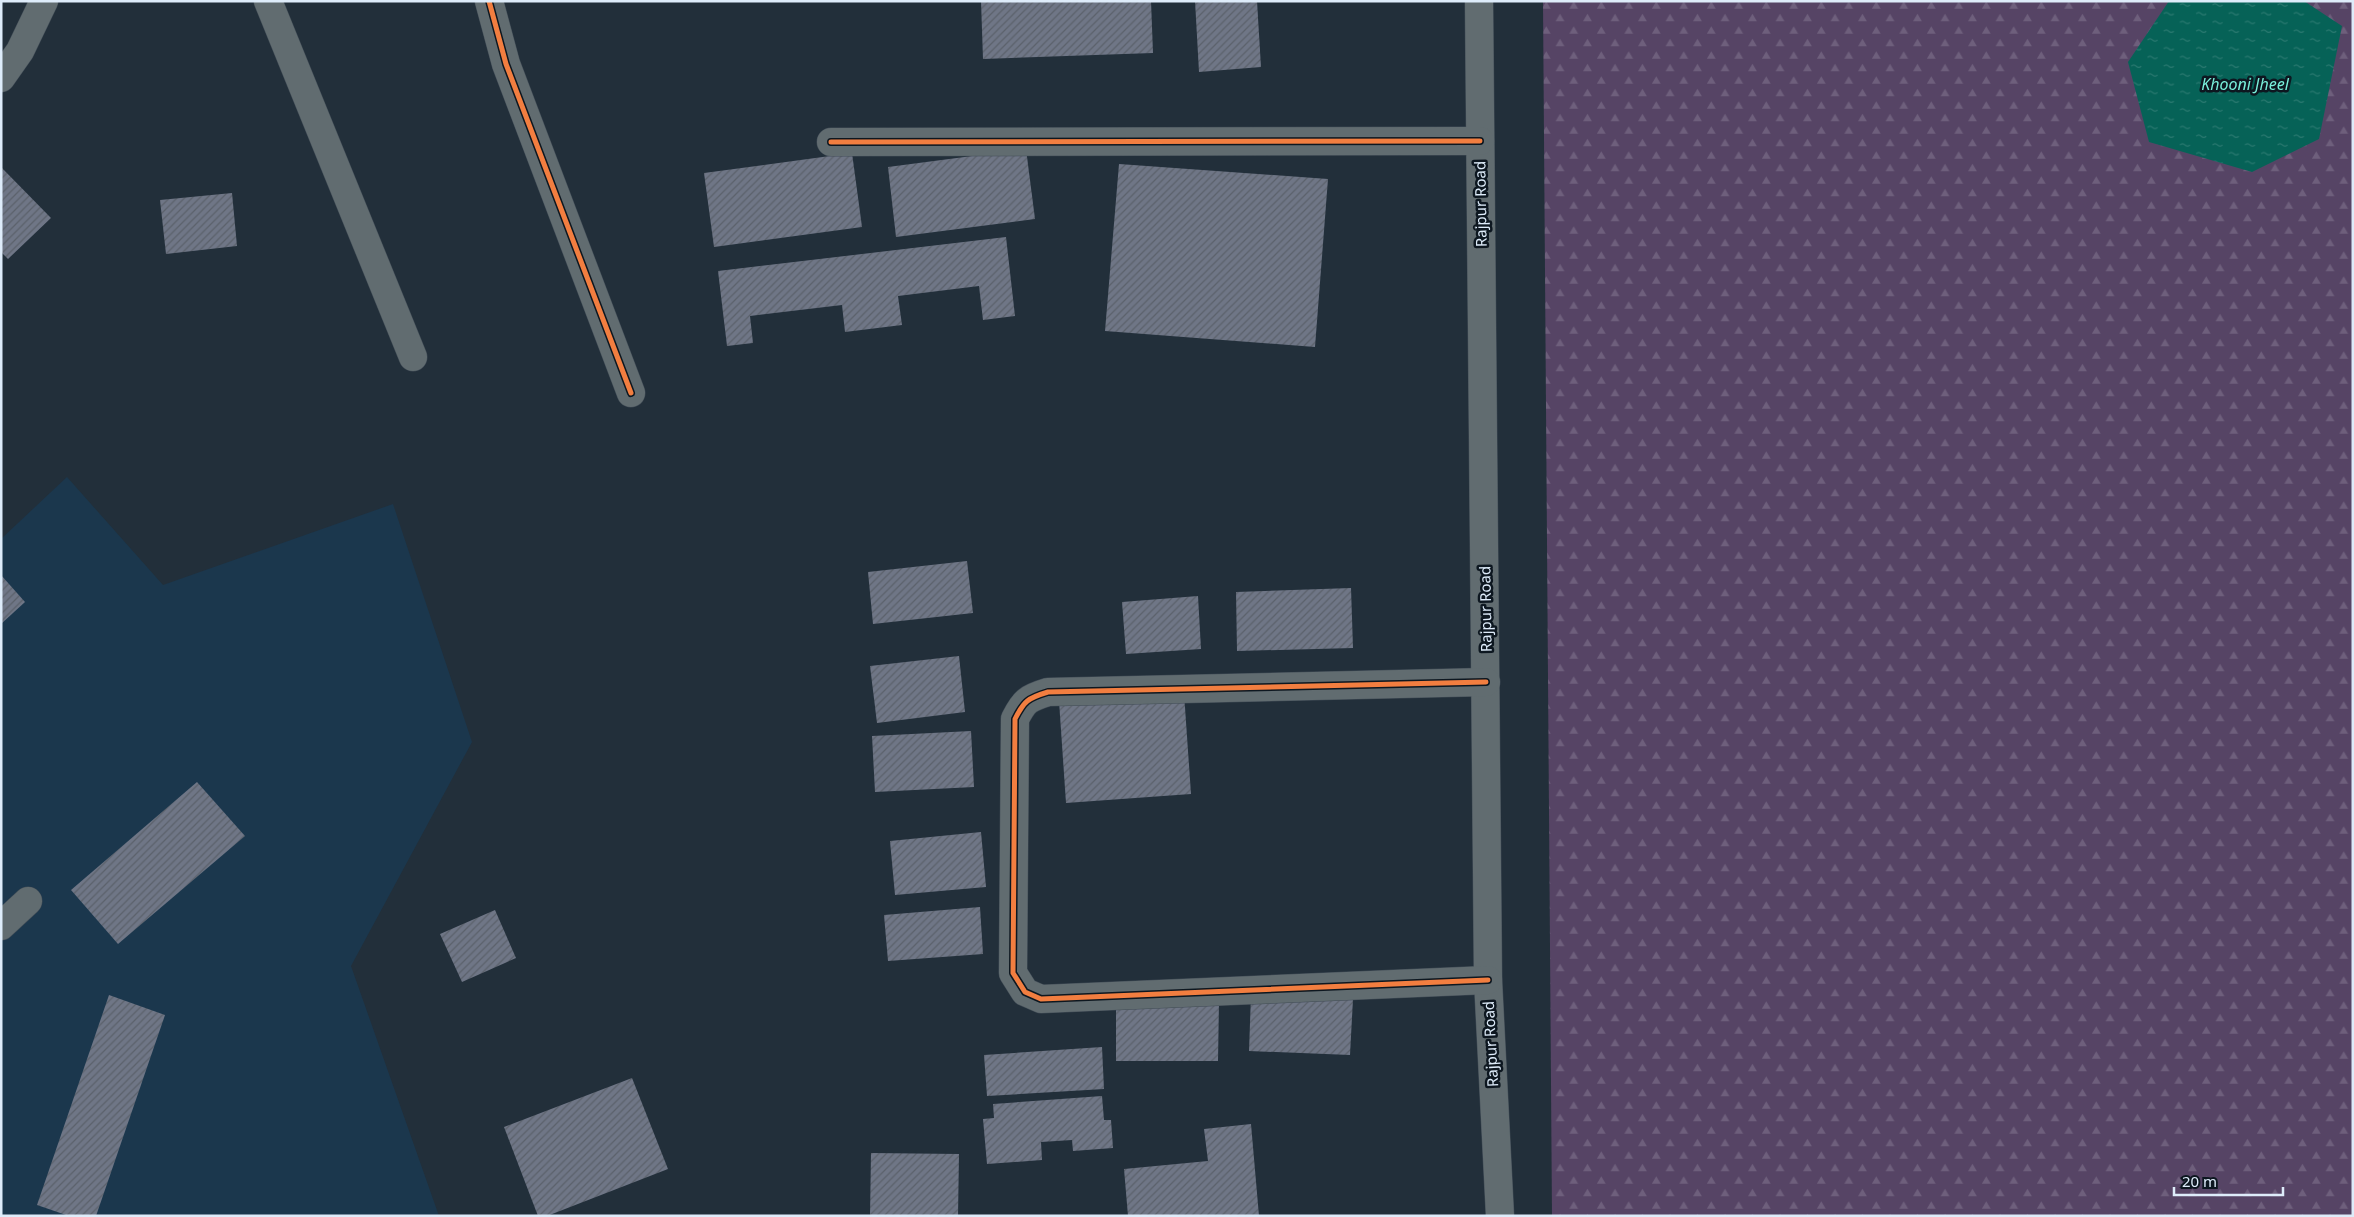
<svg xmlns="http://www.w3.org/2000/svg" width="2354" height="1217" font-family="'Noto Sans',sans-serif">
<defs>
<pattern id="forest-firs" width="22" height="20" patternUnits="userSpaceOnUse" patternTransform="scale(1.25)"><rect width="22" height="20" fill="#564465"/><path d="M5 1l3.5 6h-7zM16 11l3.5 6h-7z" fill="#6e5f7c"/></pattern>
<pattern id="water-ripples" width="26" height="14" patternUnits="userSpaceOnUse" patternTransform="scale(1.25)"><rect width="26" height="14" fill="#066257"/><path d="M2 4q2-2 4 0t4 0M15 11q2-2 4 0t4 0" fill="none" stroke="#2a7970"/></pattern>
<pattern id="building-hatch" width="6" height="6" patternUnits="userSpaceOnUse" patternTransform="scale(1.25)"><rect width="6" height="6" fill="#6f7686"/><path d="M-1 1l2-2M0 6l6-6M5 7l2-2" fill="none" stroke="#5b616b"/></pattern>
</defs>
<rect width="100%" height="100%" fill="#222f3a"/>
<path fill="#1b374d" d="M67,477L163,585L393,504L472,742L351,966L439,1216H1V539Z"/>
<path fill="url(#forest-firs)" d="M1543,1H2353V1216H1552Z"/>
<path fill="url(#water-ripples)" d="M2169,1H2304L2342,26L2319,139L2252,172L2149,142L2128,62Z"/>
<g fill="url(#building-hatch)">
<path d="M981,1H1151L1153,53L983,59Z"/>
<path d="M1195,1H1257L1261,67L1199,72Z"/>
<path d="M1026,149L1035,219L896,237L888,167Z"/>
<path d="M852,153L862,227L714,247L704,173Z"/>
<path d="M1119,164L1328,179L1315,347L1105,331Z"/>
<path d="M1,167L51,218L8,259L1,252Z"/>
<path d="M232,193L237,246L166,254L160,200Z"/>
<path d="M1006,237L1015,316L983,320L979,286L898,296L902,325L845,332L842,305L750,316L753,343L727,346L718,271Z"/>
<path d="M967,561L973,613L873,624L868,572Z"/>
<path d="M1,575L25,602L1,624Z"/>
<path d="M1351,588L1353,648L1237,651L1236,592Z"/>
<path d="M1198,596L1201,649L1126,654L1122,602Z"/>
<path d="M959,656L965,712L877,723L870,666Z"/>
<path d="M1184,693L1191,794L1066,803L1059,701Z"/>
<path d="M971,731L974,787L875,792L872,736Z"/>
<path d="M197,782L245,836L118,944L71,890Z"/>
<path d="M981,832L986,887L895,895L890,841Z"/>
<path d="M980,907L983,954L888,961L884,915Z"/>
<path d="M495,910L516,958L462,982L440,934Z"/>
<path d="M109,995L165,1015L96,1216H69L37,1205Z"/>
<path d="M1251,995L1353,999L1350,1055L1249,1051Z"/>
<path d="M1116,1002H1219L1218,1061H1116Z"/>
<path d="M1102,1047L1104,1089L987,1096L984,1055Z"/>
<path d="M632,1078L668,1169L547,1216H538L504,1127Z"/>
<path d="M1102,1096L1104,1120H1111L1113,1148L1073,1151L1072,1140L1041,1142L1042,1160L987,1164L983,1119L994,1118L993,1104Z"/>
<path d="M1251,1124L1259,1216H1128L1124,1169L1208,1161L1204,1129Z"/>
<path d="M871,1153L959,1154L958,1216H870Z"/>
</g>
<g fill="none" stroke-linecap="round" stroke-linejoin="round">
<defs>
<g id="minor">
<path d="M268,1L413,357"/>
<path d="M489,1L506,64L631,393"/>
<path d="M1479,1L1488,980L1500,1216"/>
<path d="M1,78L20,51L44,1"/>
<path d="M831,142L1480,141"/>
<path d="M1486,682L1048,692C1028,698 1024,701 1015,719L1013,973L1025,992L1041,999L1488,980"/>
<path d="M1,926L28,901"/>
</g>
</defs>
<use href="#minor" stroke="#424d57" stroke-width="29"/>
<use href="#minor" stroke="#616c70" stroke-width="28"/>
<defs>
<g id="cycleway">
<path d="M489,1L506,64L631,393"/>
<path d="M831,142L1480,141"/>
<path d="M1486,682L1048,692C1028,698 1024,701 1015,719L1013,973L1025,992L1041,999L1488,980"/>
</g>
</defs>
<use href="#cycleway" stroke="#0d1720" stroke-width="8"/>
<use href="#cycleway" stroke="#f27e40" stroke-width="5"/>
</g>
<g text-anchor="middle" stroke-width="5" stroke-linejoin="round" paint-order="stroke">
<g font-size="15" fill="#deecfa" stroke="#0d1720">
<text transform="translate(1481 204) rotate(-91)" y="5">Rajpur Road</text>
<text transform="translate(1486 609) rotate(-91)" y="5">Rajpur Road</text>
<text transform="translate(1491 1044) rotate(-93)" y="5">Rajpur Road</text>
</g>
<g font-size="16" font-style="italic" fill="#79f0db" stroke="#0d1720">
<text x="2245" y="90">Khooni Jheel</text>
</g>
</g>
<rect width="2354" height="1217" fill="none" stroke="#deecfa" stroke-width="5"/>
<path d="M2174 1187v8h109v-8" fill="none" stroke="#deecfa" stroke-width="2.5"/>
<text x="2182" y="1187" font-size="15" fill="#deecfa" stroke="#0d1720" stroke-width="4" paint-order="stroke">20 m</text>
</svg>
